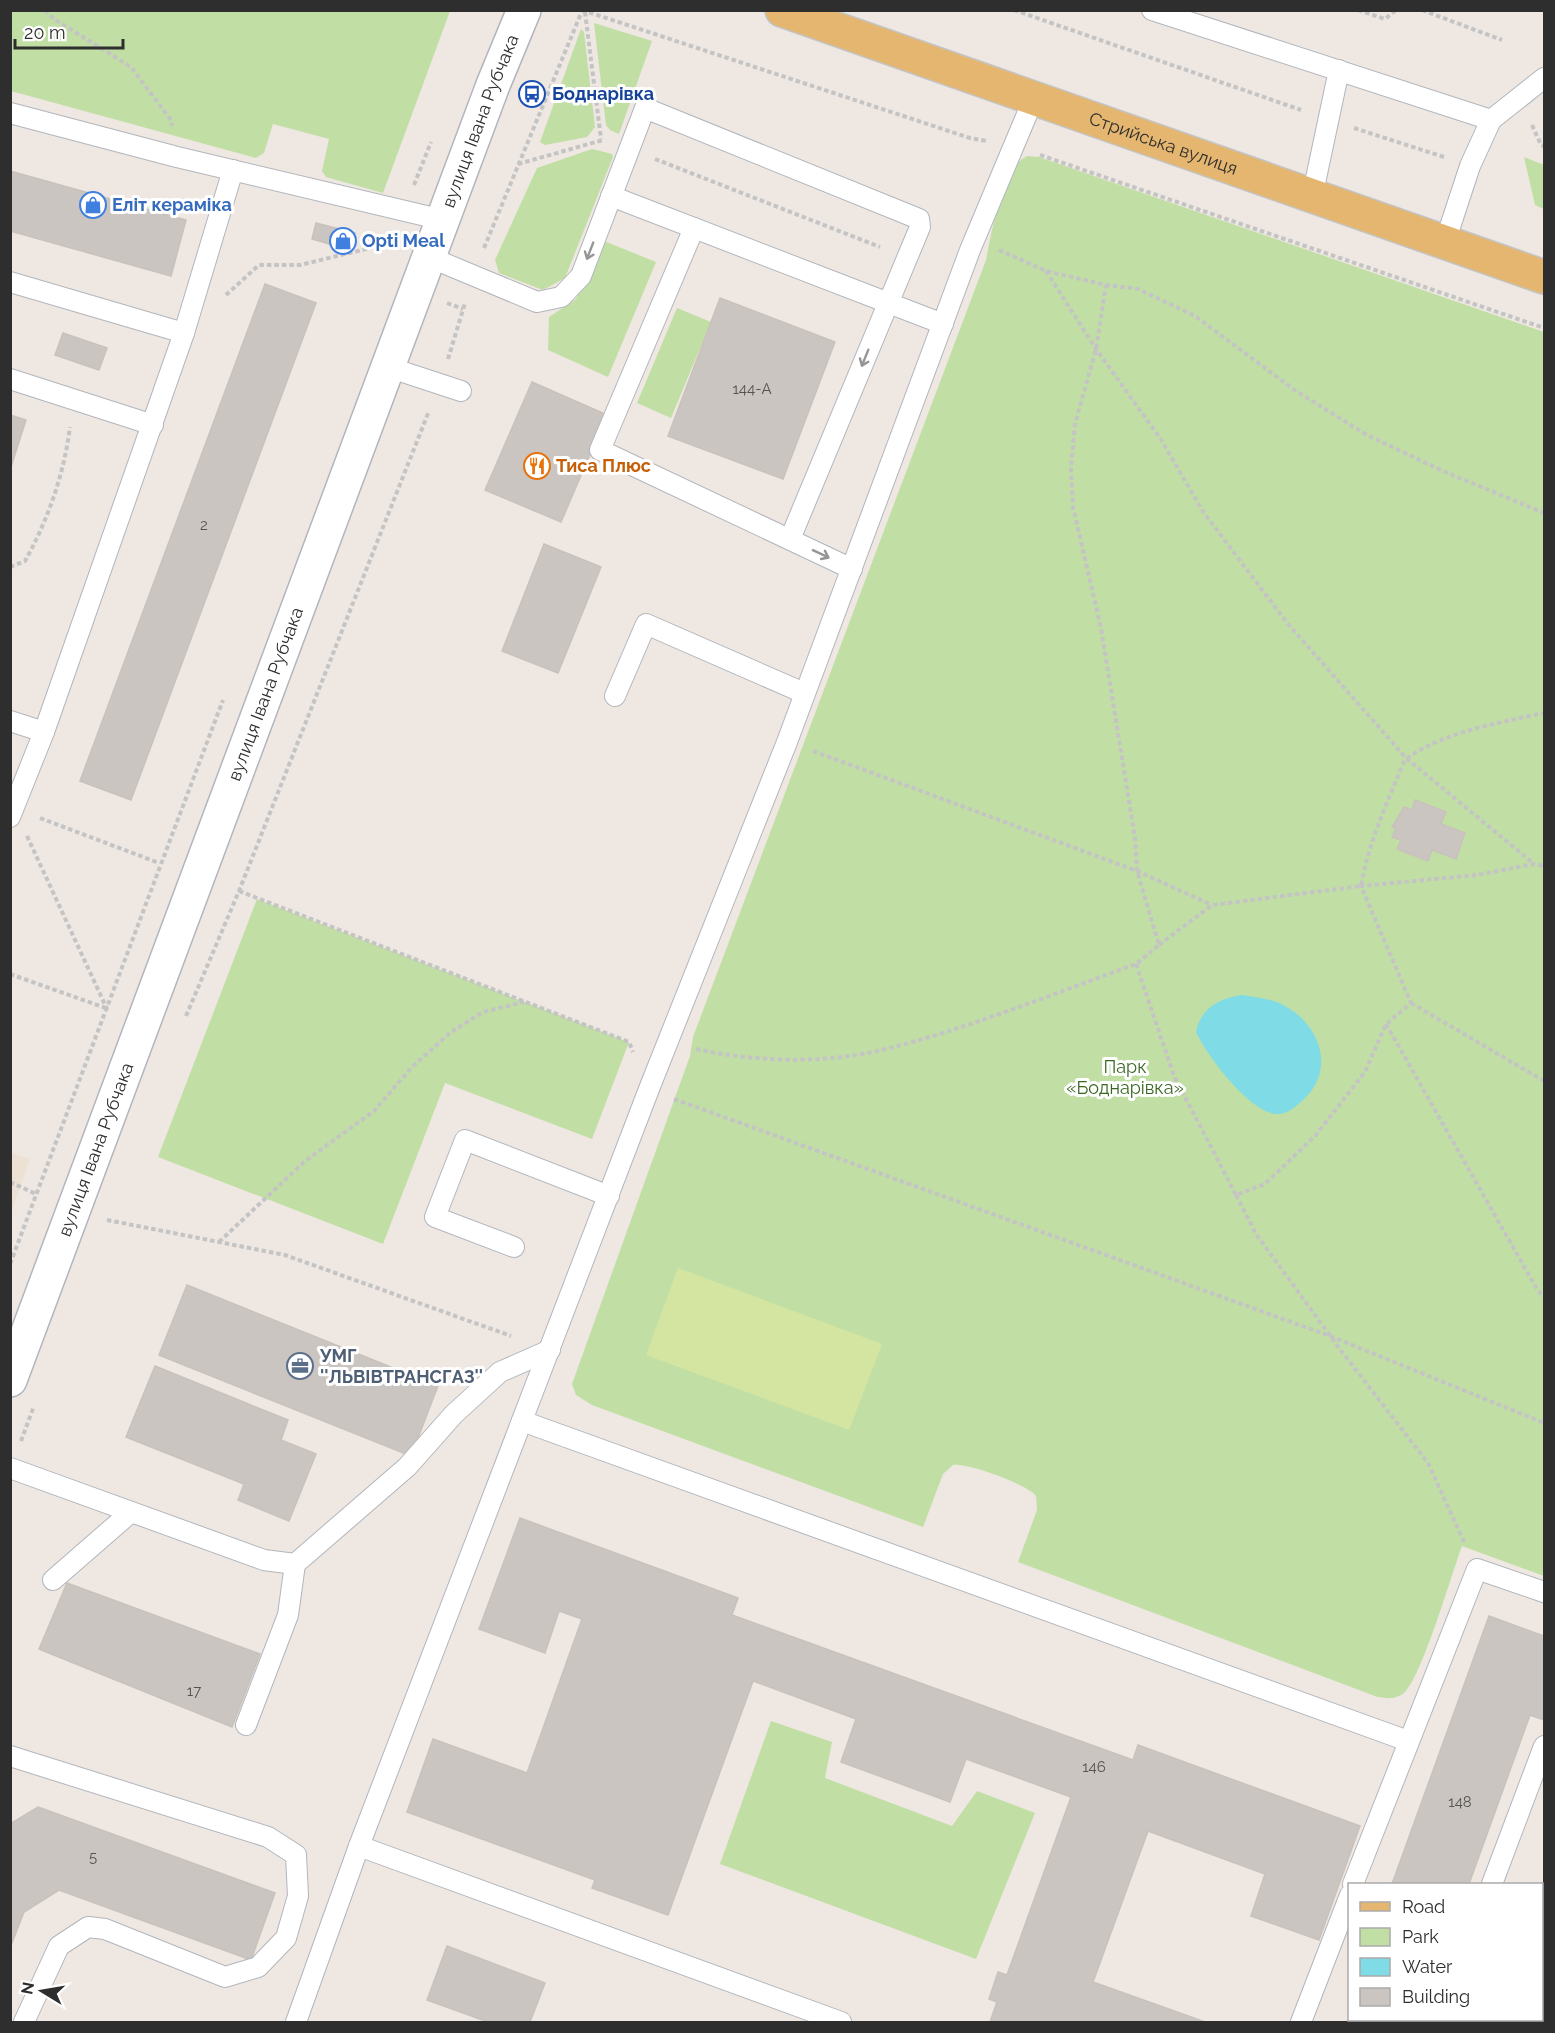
<svg xmlns="http://www.w3.org/2000/svg" width="1555" height="2033" font-family="Raleway,sans-serif">
<rect width="100%" height="100%" fill="#eee7e2"/>
<path fill="#ede1d3" d="M11,1153L30,1159L11,1213L10,1153Z"/>
<g fill="#c1dfa4">
<path d="M10,11L11,10L450,11L383,193L326,177L322,171L329,139L273,124L264,153L256,158L11,91Z"/>
<path d="M594,23L652,41L619,134L610,130L606,125Z"/>
<path d="M581,29L584,32L595,127L587,137L545,145L540,142Z"/>
<path d="M592,149L612,154L613,157L565,278L543,290L499,273L495,260L537,168Z"/>
<path d="M1027,156L1039,157L1544,332V1576L1462,1546C1451,1576 1423,1673 1405,1692C1396,1700 1385,1699 1375,1696L1018,1562L1037,1510L1036,1496C1027,1484 968,1463 953,1465L943,1474L923,1527L592,1405L576,1395L572,1384L690,1056L693,1037L986,260C991,234 1003,167 1027,156Z"/>
<path d="M1524,157L1544,165V209L1535,205Z"/>
<path d="M604,241L656,262L608,377L548,350L549,317L576,299Z"/>
<path d="M677,308L711,322L671,418L637,403Z"/>
<path d="M257,899L629,1042L592,1139L445,1083L383,1244L158,1157Z"/>
<path d="M771,1721L832,1742L825,1778L952,1826L977,1791L1035,1813L976,1959L720,1864Z"/>
</g>
<path fill="#d3e5a1" d="M678,1268L882,1344L849,1430L646,1355Z"/>
<path fill="#7fdbe5" d="M1243,995C1253,997 1264,998 1274,1001C1318,1017 1340,1069 1301,1102C1295,1107 1286,1115 1277,1114C1250,1113 1207,1056 1196,1032C1201,1007 1220,998 1243,995Z"/>
<g fill="#cac5c0" stroke="#c9c2bb" stroke-width="1.5">
<path d="M10,171L186,220L171,276L10,231Z"/>
<path d="M316,223L355,233L350,250L312,239Z"/>
<path d="M265,284L316,303L131,800L80,781Z"/>
<path d="M720,298L835,342L783,479L668,436Z"/>
<path d="M63,333L107,348L99,370L55,355Z"/>
<path d="M532,382L607,415L561,522L485,490Z"/>
<path d="M10,415L26,420L10,470Z"/>
<path d="M544,544L601,567L558,673L502,651Z"/>
<path d="M1415,800L1446,812L1441,824L1465,833L1456,859L1432,850L1428,861L1397,849L1401,840L1392,837L1396,829L1392,827L1404,807L1412,810Z"/>
<path d="M187,1285L438,1386L411,1456L159,1355Z"/>
<path d="M155,1366L288,1420L281,1440L316,1454L289,1521L238,1500L244,1484L126,1437Z"/>
<path d="M520,1518L738,1598L732,1615L1133,1760L1138,1745L1360,1826L1319,1940L1251,1916L1265,1874L1148,1831L1093,1982L1205,2022H990L997,2002L989,1999L998,1972L1007,1975L1071,1797L966,1759L950,1802L841,1762L856,1719L753,1681L668,1915L592,1888L595,1880L407,1812L433,1739L527,1773L582,1619L559,1611L545,1653L479,1629Z"/>
<path d="M67,1583L260,1654L232,1727L39,1649Z"/>
<path d="M1489,1616L1544,1636V1720L1530,1715L1469,1884H1392Z"/>
<path d="M38,1807L275,1893L251,1960L59,1890L24,1912L10,1948V1824Z"/>
<path d="M447,1946L545,1983L530,2022H488L427,2000Z"/>
</g>
<g fill="none" stroke-linecap="round" stroke-linejoin="round">
<defs>
<g id="lane">
<path d="M1152,10L1491,120"/>
<path d="M10,113L177,157L443,220"/>
<path d="M611,196L943,324"/>
<path d="M1312,197L1339,70"/>
<path d="M694,228L600,450L852,569"/>
<path d="M1445,242L1470,166L1491,120L1544,78"/>
<path d="M429,257L537,302L561,297L581,276L645,108L919,219L920,227L790,539"/>
<path d="M10,282L184,333L44,732L10,721"/>
<path d="M184,333L233,170"/>
<path d="M388,367L461,391"/>
<path d="M10,379L153,425"/>
<path d="M615,696L646,624L804,693"/>
<path d="M10,817L44,732"/>
<path d="M514,1247L435,1217L465,1140L609,1196"/>
<path d="M522,1421L1408,1741"/>
<path d="M10,1468L264,1560L295,1564L407,1467L454,1414L500,1372L550,1350"/>
<path d="M53,1580L130,1513"/>
<path d="M246,1725L288,1615L295,1564"/>
<path d="M10,1756L268,1837L296,1855L298,1896L286,1938L258,1967L225,1977L105,1929L88,1927L59,1946L24,2022"/>
<path d="M359,1846L841,2022"/>
<path d="M1353,1884L1477,1569L1544,1592"/>
<path d="M1492,1884L1544,1746"/>
<path d="M296,2022L359,1846L649,1089L787,742L970,250L1033,100"/>
<path d="M1301,2022L1350,1895"/>
</g>
<g id="secondary">
<path id="s1" d="M10,1380L493,85L524,10"/>
</g>
<g id="primary">
<path id="s2" d="M782,10L1544,277"/>
</g>
</defs>
<use href="#lane" stroke="#b2b6bc" stroke-width="22"/>
<use href="#secondary" stroke="#b2b6bc" stroke-width="36"/>
<use href="#primary" stroke="#c4c4c4" stroke-width="36"/>
<g stroke="#c4c4c4" stroke-width="4" stroke-dasharray="4.5 3" stroke-linecap="butt">
<path d="M45,10L54,19L131,67L171,120L172,126"/>
<path d="M582,10L970,138L987,141"/>
<path d="M1014,10L1301,110"/>
<path d="M1358,10L1385,19L1396,10"/>
<path d="M1422,10L1502,40"/>
<path d="M585,12L601,139"/>
<path d="M532,94L544,99"/>
<path d="M1532,125L1541,145L1544,146"/>
<path d="M1354,128L1444,157"/>
<path d="M1040,155L1544,328"/>
<path d="M655,159L880,247"/>
<path d="M518,164L603,140"/>
<path d="M414,185L431,142"/>
<path d="M484,248L582,11"/>
<path d="M999,250L1046,271L1106,285L1138,289L1195,316L1296,391L1367,435L1443,471L1544,513"/>
<path d="M1046,271L1096,349L1160,438L1204,513L1288,624L1406,758L1533,863"/>
<path d="M226,295L259,265H300L399,241"/>
<path d="M447,303L463,309"/>
<path d="M448,359L465,303"/>
<path d="M10,567L25,561C48,520 64,474 70,427"/>
<path d="M813,751L1137,871L1212,905"/>
<path d="M40,818L159,863"/>
<path d="M27,836L107,1009"/>
<path d="M239,891L629,1042L633,1052"/>
<path d="M1159,945L1212,905L1361,886C1368,848 1381,816 1396,781C1399,774 1402,761 1409,757C1444,732 1502,722 1544,713"/>
<path d="M1136,964L1174,1076L1236,1195L1265,1184L1315,1136L1365,1072L1386,1024L1411,1003L1361,886L1477,875L1534,864L1544,866"/>
<path d="M10,974L106,1008"/>
<path d="M1411,1003L1544,1081"/>
<path d="M186,1016L239,891L429,411"/>
<path d="M1386,1024L1538,1291L1544,1297"/>
<path d="M696,1049C756,1062 822,1064 882,1050C968,1029 1052,994 1136,964L1159,945L1137,871L1135,838L1101,628L1073,507L1071,469L1075,424L1096,349L1106,285"/>
<path d="M674,1099L1330,1336L1544,1423"/>
<path d="M10,1182L36,1194"/>
<path d="M1236,1195L1256,1234L1339,1348L1428,1463L1465,1544"/>
<path d="M107,1220L285,1255L511,1336"/>
<path d="M219,1242L304,1162L374,1111L411,1068L451,1032L483,1012L524,1002"/>
<path d="M10,1264L223,700"/>
<path d="M21,1441L34,1406"/>
</g>
<use href="#lane" stroke="#fff" stroke-width="20"/>
<use href="#secondary" stroke="#fff" stroke-width="33"/>
<use href="#primary" stroke="#e5b66f" stroke-width="33"/>
</g>
<defs><path id="oneway-shaft" d="M-6 0H5M1.5-3L5.5 0L1.5 3" fill="none" stroke-width="1.6" stroke-linecap="round" stroke-linejoin="round" transform="scale(1.5)"/></defs>
<g stroke="#969696">
<use href="#oneway-shaft" transform="translate(590 251) rotate(111)"/>
<use href="#oneway-shaft" transform="translate(865 358) rotate(112)"/>
<use href="#oneway-shaft" transform="translate(821 554) rotate(25)"/>
</g>
<defs>
<symbol id="bus-ring" viewBox="-11 -11 22 22"><circle r="9.5" fill="#fff" stroke="#1a4fb4" stroke-width="1.5"/><path d="M-5-6H5V4H4V6H2V4H-2V6H-4V4H-5ZM-3.5-4V0h7V-4ZM-3.5 1.2v1.5H-2V1.2ZM2 1.2v1.5H3.5V1.2Z" fill="#1a4fb4"/></symbol>
<symbol id="shop-ring" viewBox="-11 -11 22 22"><circle r="9.5" fill="#fff" stroke="#3f7fe0" stroke-width="1.5"/><path d="M-5-2.5h2.3a2.7 3.5 0 0 1 5.4 0H5L5.5 6h-11ZM-1.5-2.5h3a1.5 2.3 0 0 0-3 0Z" fill="#3f7fe0"/></symbol>
<symbol id="restaurant-ring" viewBox="-11 -11 22 22"><circle r="9.5" fill="#fff" stroke="#e8710a" stroke-width="1.5"/><path d="M-5-6h1v4h1v-4h1v4h1v-4h1v5L-1.5 .5V6h-2V.5L-5-1ZM5-6V6H3V1.5H1.5Q1.5-4 5-6Z" fill="#e8710a"/></symbol>
<symbol id="office-ring" viewBox="-11 -11 22 22"><circle r="9.5" fill="#fff" stroke="#5c6f8a" stroke-width="1.5"/><path d="M-6-3h4V-5.5h4V-3h4V5H-6ZM-1-4.5V-3h2v-1.5ZM-6 0V1H6V0Z" fill="#5c6f8a"/></symbol>
</defs>
<g fill-rule="evenodd">
<use href="#bus-ring" x="517" y="79" width="30" height="30"/>
<use href="#shop-ring" x="78" y="190" width="30" height="30"/>
<use href="#shop-ring" x="328" y="226" width="30" height="30"/>
<use href="#restaurant-ring" x="522" y="451" width="30" height="30"/>
<use href="#office-ring" x="285" y="1351" width="30" height="30"/>
</g>
<g text-anchor="middle" stroke-width="6" stroke-linejoin="round" paint-order="stroke">
<g font-size="15" fill="#555452">
<text x="752" y="394">144-А</text>
<text x="204" y="530">2</text>
<text x="194" y="1696">17</text>
<text x="1094" y="1772">146</text>
<text x="1460" y="1807">148</text>
<text x="93" y="1862">5</text>
</g>
<g font-size="18" font-weight="bold" fill="#164399" stroke="#fff" text-anchor="start">
<text x="552" y="100">Боднарівка</text>
</g>
<g font-size="18" fill="#2e2e2e" stroke="#fff">
<text dy="6" stroke="none"><textPath href="#s1" startOffset="1344">вулиця Івана Рубчака</textPath></text>
<text dy="6" stroke="none"><textPath href="#s2" startOffset="404">Стрийська вулиця</textPath></text>
<text dy="6" stroke="none"><textPath href="#s1" startOffset="732">вулиця Івана Рубчака</textPath></text>
<text dy="6" stroke="none"><textPath href="#s1" startOffset="246">вулиця Івана Рубчака</textPath></text>
</g>
<g font-size="18" font-weight="bold" fill="#366cbe" stroke="#fff" text-anchor="start">
<text x="112" y="211">Еліт кераміка</text>
<text x="362" y="247">Opti Meal</text>
</g>
<g font-size="18" font-weight="bold" fill="#c56008" stroke="#fff" text-anchor="start">
<text x="556" y="472">Тиса Плюс</text>
</g>
<g font-size="18" fill="#3b6622" stroke="#fff">
<text x="1125" y="1073">Парк<tspan x="1125" dy="21">«Боднарівка»</tspan></text>
</g>
<g font-size="18" font-weight="bold" fill="#4e5e75" stroke="#fff" text-anchor="start">
<text x="320" y="1362">УМГ<tspan x="320" dy="21">''ЛЬВІВТРАНСГАЗ''</tspan></text>
</g>
</g>
<rect width="1555" height="2033" fill="none" stroke="#2e2e2e" stroke-width="24"/>
<rect x="1348" y="1883" width="195" height="138" fill="#ffffff" stroke="#ababab" stroke-width="1.5"/>
<rect x="1360" y="1902" width="30" height="9" fill="#e5b66f" stroke="#ababab" stroke-width="1.5"/>
<text x="1402" y="1913" font-size="18" fill="#2e2e2e">Road</text>
<rect x="1360" y="1928" width="30" height="18" fill="#c1dfa4" stroke="#ababab" stroke-width="1.5"/>
<text x="1402" y="1943" font-size="18" fill="#2e2e2e">Park</text>
<rect x="1360" y="1958" width="30" height="18" fill="#7fdbe5" stroke="#ababab" stroke-width="1.5"/>
<text x="1402" y="1973" font-size="18" fill="#2e2e2e">Water</text>
<rect x="1360" y="1988" width="30" height="18" fill="#cac5c0" stroke="#ababab" stroke-width="1.5"/>
<text x="1402" y="2003" font-size="18" fill="#2e2e2e">Building</text>
<g transform="translate(42 1991) rotate(281)" stroke="#ffffff" stroke-width="4.5" paint-order="stroke">
<path d="M0-4.5L10 22L0 15L-10 22Z" fill="#2e2e2e"/>
<text y="-9" font-size="16" font-weight="bold" text-anchor="middle" fill="#2e2e2e">N</text>
</g>
<path d="M15 39v9h108v-9" fill="none" stroke="#2e2e2e" stroke-width="3"/>
<text x="24" y="39" font-size="18" fill="#2e2e2e" stroke="#ffffff" stroke-width="4.5" paint-order="stroke">20 m</text>
</svg>
